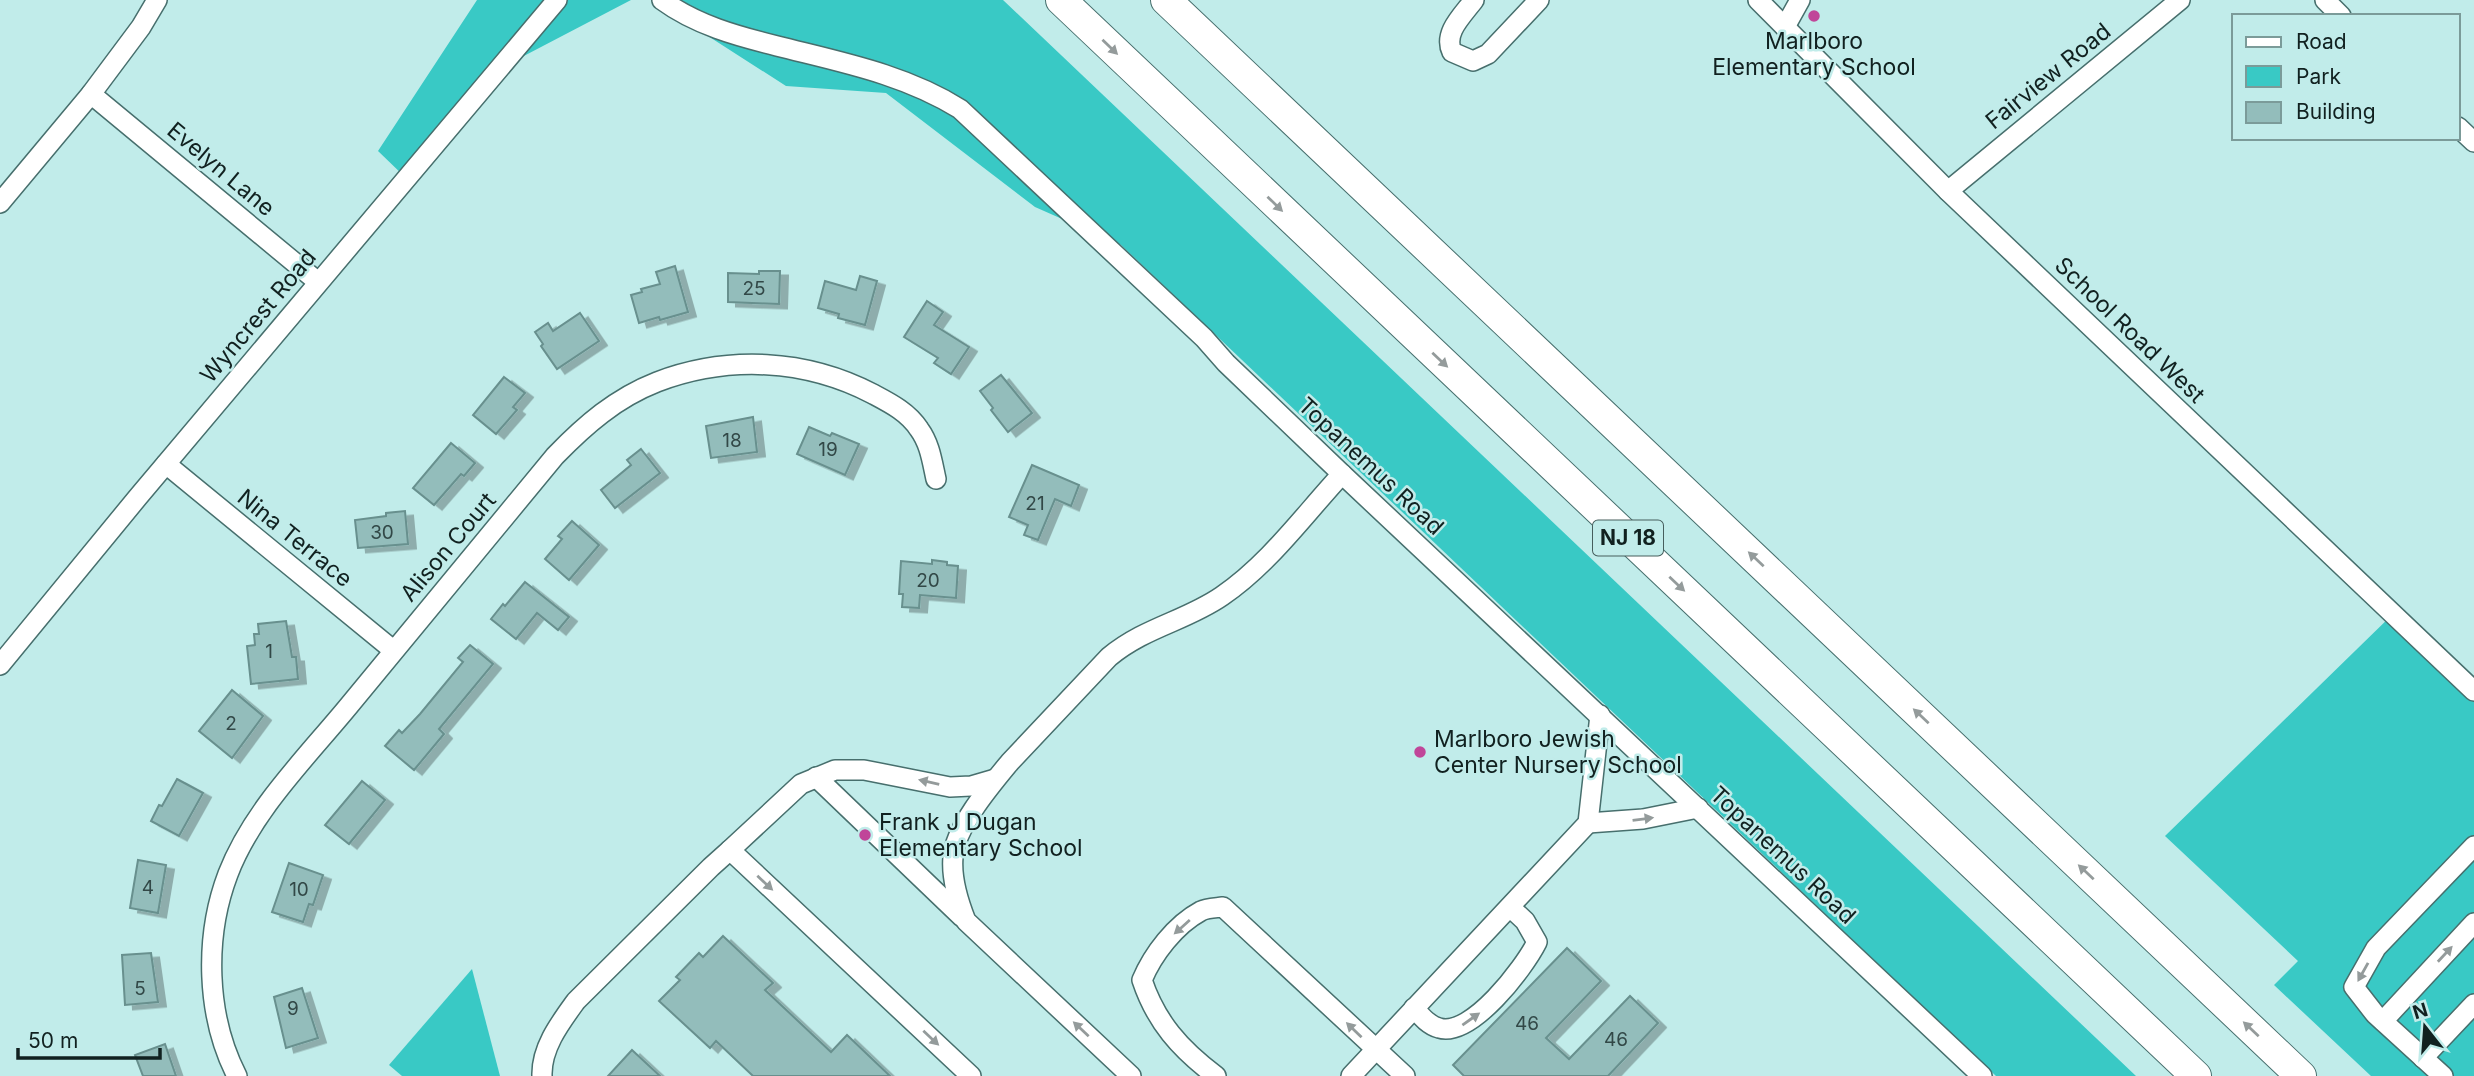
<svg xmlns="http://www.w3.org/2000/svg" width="2474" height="1076" font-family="Inter,sans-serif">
<defs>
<filter id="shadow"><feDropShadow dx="8" dy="4.5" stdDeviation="0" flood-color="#0004"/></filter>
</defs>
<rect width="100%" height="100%" fill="#c1ecea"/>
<g fill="#39c9c5">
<path d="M477,0H631L497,70L406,178L378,151Z"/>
<path d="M652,0H1003L2136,1076H1996L1121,245L1035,207L886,93L786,86Z"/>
<path d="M2396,611L2474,686V1076H2371L2274,985L2298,961L2165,836Z"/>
<path d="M472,969L500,1076H402L389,1065Z"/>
</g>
<g fill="#93bdbb" stroke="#68908e" stroke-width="2" filter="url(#shadow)">
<path d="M675,266L688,312L660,320L659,317L639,323L631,295L642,292L641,289L660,284L656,272Z"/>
<path d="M759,271H780L779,304L728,302V273L759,274Z"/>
<path d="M860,276L877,281L865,325L838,318L839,314L818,308L825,281L856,290Z"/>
<path d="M927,301L943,312L934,325L969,347L951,374L934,363L938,358L904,337Z"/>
<path d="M580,313L599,341L557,369L541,346L543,344L535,332L548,323L553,331Z"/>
<path d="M1001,375L1032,413L1008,432L991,410L993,408L980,391Z"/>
<path d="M504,377L525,393L513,407L517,410L496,434L473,415Z"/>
<path d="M753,417L757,452L711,458L706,426Z"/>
<path d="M809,427L830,436L832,433L859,444L845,475L797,454Z"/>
<path d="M451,443L475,463L464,476L461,474L434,505L413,488Z"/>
<path d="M641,449L660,473L615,508L601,490L631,465L627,460Z"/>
<path d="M1032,465L1079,485L1071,506L1055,499L1038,540L1024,535L1028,525L1009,517Z"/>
<path d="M405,511L408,544L358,548L355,520L386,516V513Z"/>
<path d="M572,521L599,545L569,580L545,559L562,539L558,536Z"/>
<path d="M932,560L947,562V565L958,566L956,598L920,595L919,608L902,607L903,594H899L901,561L932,564Z"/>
<path d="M525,582L569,617L558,630L537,613L516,639L491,619L503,604L505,606Z"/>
<path d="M286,621L292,657H296L298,679L251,684L247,646L255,645L254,634H259L258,624Z"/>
<path d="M470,645L493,664L439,729L444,734L414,770L385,746L399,730L402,733L420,714L463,662L458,658Z"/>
<path d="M232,690L263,716L232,758L199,731Z"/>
<path d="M177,779L203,793L179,836L151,821L159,805L162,806Z"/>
<path d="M362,781L385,800L349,844L325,825Z"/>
<path d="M138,860L166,865L158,913L130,908Z"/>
<path d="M289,863L323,875L313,905L309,904L303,922L272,912Z"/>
<path d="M723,936L773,983L765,990L831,1052L847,1035L890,1076H753L716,1041L710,1048L659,1001L680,980L676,977L699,953L703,957Z"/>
<path d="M1567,948L1601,981L1546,1038L1569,1059L1630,996L1658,1023L1608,1076H1464L1453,1065Z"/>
<path d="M151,953L158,1002L125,1005L122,955Z"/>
<path d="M302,988L318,1038L286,1048L274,997Z"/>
<path d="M165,1044L176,1076H143L135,1055Z"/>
<path d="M632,1050L660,1076H608Z"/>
</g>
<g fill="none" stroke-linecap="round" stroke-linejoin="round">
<defs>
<g id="minor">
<path d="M662,0C696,25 737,36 777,46C840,62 904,74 960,109L1204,338L1226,363L1342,474L1982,1076"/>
<path d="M1474,0C1462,16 1443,33 1452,52L1473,61L1488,54L1539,0"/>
<path d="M1758,0L1948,191L2474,691"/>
<path d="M2325,0L2341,16"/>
<path d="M1785,27L1800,0"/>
<path d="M91,94L318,282"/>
<path d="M2458,127L2474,142"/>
<path d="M1948,191L2180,0"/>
<path d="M0,203L91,94L141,27L157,0"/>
<path d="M166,464L393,650"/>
<path d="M0,665L138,497L557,0"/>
<path d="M816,777L962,917"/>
<path d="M1588,823L1643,819L1698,808"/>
<path d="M1414,1008C1421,1016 1428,1025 1439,1028C1471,1038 1524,968 1537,942L1525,921L1510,907"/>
<path d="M2383,1021L2474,923"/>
<path d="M2423,1058L2474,1004"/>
<path d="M237,1076C206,1016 204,937 228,874C253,809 308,756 352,702C419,620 487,538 555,456C585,425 616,398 657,382C728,355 806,359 873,394C890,403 908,412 919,429C930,444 932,461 936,479"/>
<path d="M542,1076C541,1048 560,1023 576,1001L711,867L730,850"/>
<path d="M971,1076L730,850L801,784L835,770H864L950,787L971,786L995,779"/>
<path d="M1131,1076L966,921C958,901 951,879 953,857C955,827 991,785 1010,762L1109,657C1145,627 1186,621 1222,596C1269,564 1304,515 1342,474"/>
<path d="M1216,1076C1180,1049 1156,1022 1142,980C1153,954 1175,925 1201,911C1207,908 1216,908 1223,907L1405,1076"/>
<path d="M1351,1076L1588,823L1600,715"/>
<path d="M2443,1076L2375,1014L2354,987L2376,948L2474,846"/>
</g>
<g id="highway">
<path d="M1061,0L2196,1076"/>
<path d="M1166,0L2301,1076"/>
</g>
</defs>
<use href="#minor" stroke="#476f6d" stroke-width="22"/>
<use href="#highway" stroke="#476f6d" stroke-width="32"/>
<use href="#minor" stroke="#fff" stroke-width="19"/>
<use href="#highway" stroke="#fff" stroke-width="30"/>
</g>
<defs><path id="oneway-solid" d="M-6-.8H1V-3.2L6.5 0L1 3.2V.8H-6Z" transform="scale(1.75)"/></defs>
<g fill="#949b9b">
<use href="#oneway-solid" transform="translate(1110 47) rotate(44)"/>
<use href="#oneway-solid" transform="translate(1275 204) rotate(44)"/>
<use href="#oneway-solid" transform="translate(1440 360) rotate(43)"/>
<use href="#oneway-solid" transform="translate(1756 559) rotate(-137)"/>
<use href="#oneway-solid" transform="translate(1677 584) rotate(43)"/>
<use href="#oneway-solid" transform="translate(1921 716) rotate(-137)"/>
<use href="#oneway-solid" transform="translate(929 782) rotate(-167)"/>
<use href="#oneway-solid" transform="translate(1643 819) rotate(-7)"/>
<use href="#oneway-solid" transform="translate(2086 872) rotate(-137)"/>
<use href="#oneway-solid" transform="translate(765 883) rotate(43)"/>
<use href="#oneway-solid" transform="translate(1182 927) rotate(138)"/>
<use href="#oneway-solid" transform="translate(2445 954) rotate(-47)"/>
<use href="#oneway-solid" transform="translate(2363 972) rotate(119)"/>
<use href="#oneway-solid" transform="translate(1471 1019) rotate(-35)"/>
<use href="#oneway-solid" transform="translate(1081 1029) rotate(-137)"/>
<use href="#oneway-solid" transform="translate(2251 1029) rotate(-137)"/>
<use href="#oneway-solid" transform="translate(1354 1030) rotate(-136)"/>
<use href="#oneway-solid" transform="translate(931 1038) rotate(43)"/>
</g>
<g fill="#c04699" stroke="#c1ecea" stroke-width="2.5">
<circle cx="1814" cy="16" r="7"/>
<circle cx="1420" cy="752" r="7"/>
<circle cx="865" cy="835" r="7"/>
</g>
<g text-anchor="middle" stroke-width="5" stroke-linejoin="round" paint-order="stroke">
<g font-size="19" fill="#324847">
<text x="754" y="295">25</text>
<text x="732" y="447">18</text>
<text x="828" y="456">19</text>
<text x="1035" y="510">21</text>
<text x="382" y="539">30</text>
<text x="928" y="587">20</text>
<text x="269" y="658">1</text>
<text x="231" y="730">2</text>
<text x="148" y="894">4</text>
<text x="299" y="896">10</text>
<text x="140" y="995">5</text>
<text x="293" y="1015">9</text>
<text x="1527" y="1030">46</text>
<text x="1616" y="1046">46</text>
</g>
<rect fill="#c1ecea" stroke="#465e5d" stroke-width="2" x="1593" y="520.5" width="70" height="35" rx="5"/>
<g font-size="21" font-weight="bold" fill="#112120">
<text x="1628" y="545">NJ 18</text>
</g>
<g font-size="23" fill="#112120" stroke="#c1ecea" text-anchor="start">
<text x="1814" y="49" text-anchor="middle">Marlboro<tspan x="1814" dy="26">Elementary School</tspan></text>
<text x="1434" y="747">Marlboro Jewish<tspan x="1434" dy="26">Center Nursery School</tspan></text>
<text x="879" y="830">Frank J Dugan<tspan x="879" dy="26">Elementary School</tspan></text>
</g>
<g font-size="23" fill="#112120" stroke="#c1ecea">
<text transform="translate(2048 76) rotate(-39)" y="8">Fairview Road</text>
<text transform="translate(221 169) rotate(40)" y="8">Evelyn Lane</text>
<text transform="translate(258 316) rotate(-50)" y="8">Wyncrest Road</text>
<text transform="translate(2130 330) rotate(44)" y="8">School Road West</text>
<text transform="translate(1371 466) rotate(43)" y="8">Topanemus Road</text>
<text transform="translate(295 538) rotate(39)" y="8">Nina Terrace</text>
<text transform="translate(448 547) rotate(-50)" y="8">Alison Court</text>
<text transform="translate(1783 855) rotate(43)" y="8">Topanemus Road</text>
</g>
</g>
<rect x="2232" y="14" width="228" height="126" fill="#c1ecea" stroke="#7b9b99" stroke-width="2"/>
<rect x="2246" y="37" width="35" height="10" fill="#ffffff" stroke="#7b9b99" stroke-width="2"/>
<text x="2296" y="49" font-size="21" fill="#112120">Road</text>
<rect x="2246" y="66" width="35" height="21" fill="#39c9c5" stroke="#7b9b99" stroke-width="2"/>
<text x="2296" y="84" font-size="21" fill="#112120">Park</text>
<rect x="2246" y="102" width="35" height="21" fill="#93bdbb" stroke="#7b9b99" stroke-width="2"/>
<text x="2296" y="119" font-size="21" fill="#112120">Building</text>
<g transform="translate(2425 1027) rotate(343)" stroke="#c1ecea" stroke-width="5" paint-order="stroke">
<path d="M0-5L12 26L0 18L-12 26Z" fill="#112120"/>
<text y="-10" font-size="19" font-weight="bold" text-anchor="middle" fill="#112120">N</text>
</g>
<path d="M18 1048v10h142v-10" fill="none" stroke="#112120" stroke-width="3.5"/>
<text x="28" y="1048" font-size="21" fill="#112120" stroke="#c1ecea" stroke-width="5" paint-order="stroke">50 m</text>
</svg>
